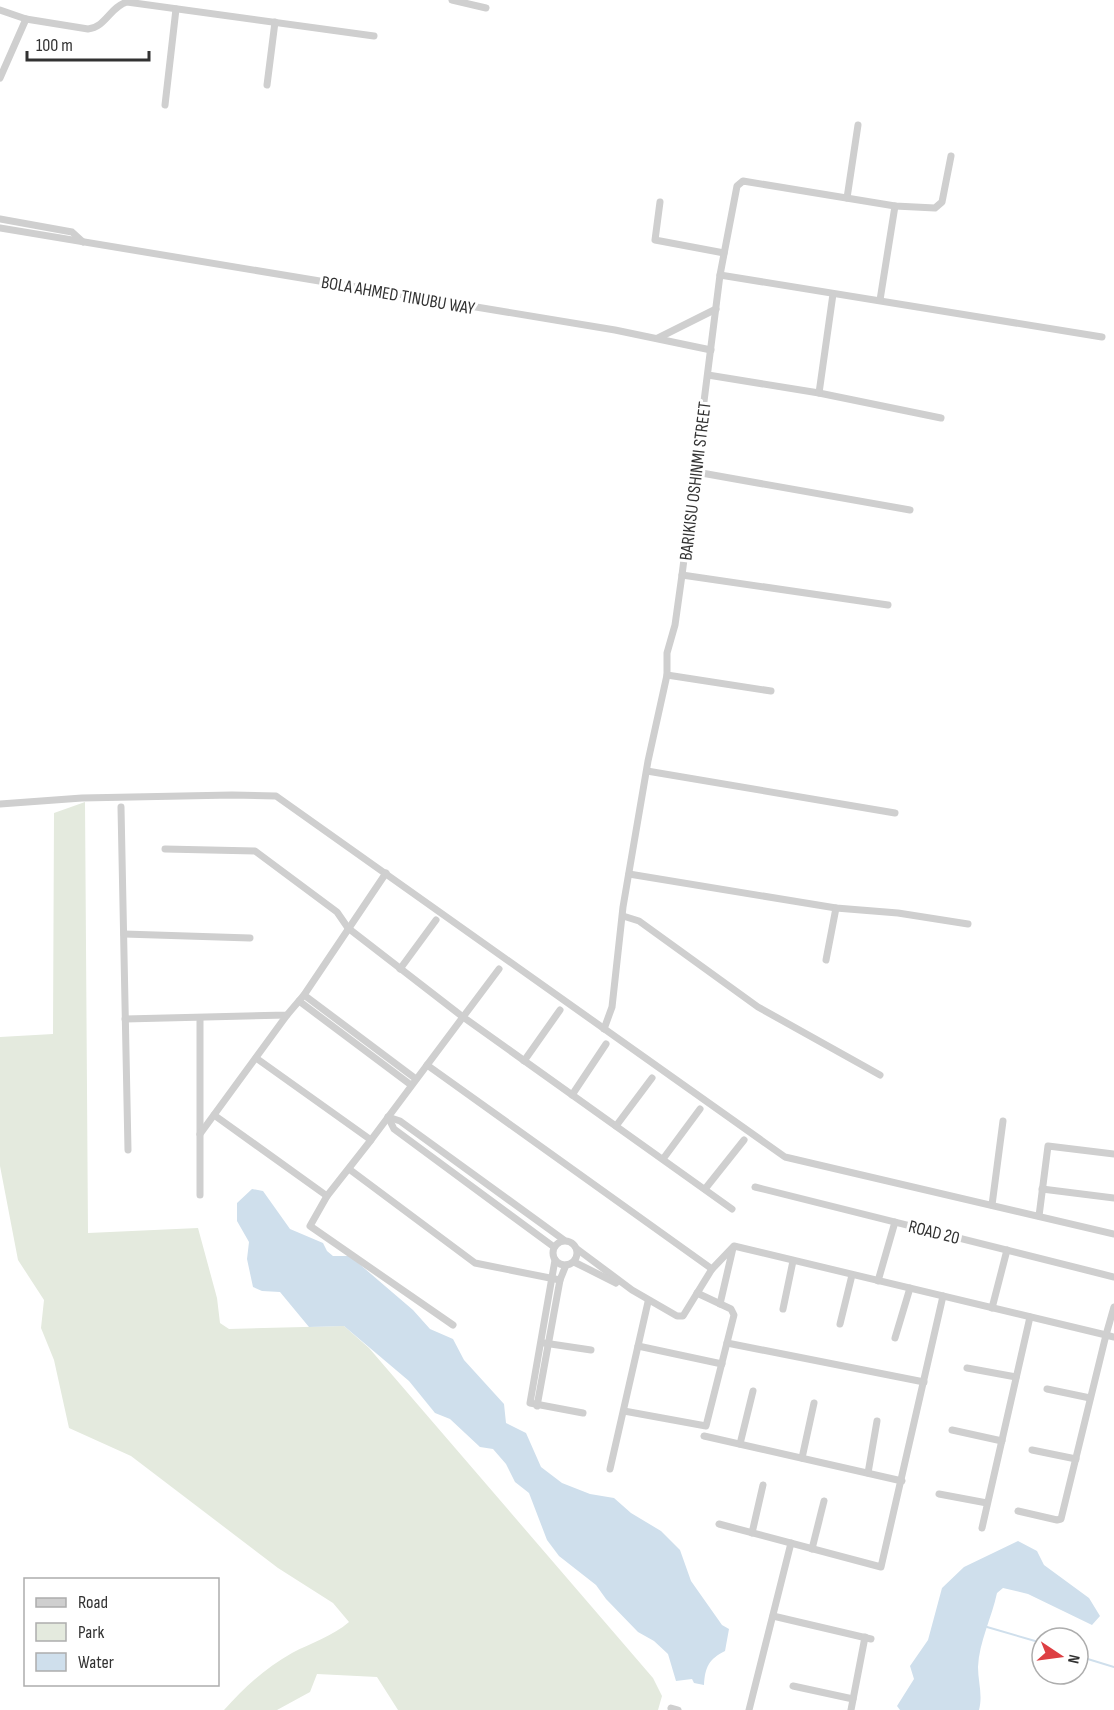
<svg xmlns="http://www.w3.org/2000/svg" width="1114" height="1710" font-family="'Sofia Sans Condensed',sans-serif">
<rect width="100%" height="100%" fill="#fff"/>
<path fill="#e4eade" d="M85,802L88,1233L198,1228L217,1298L220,1323L229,1329L344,1326L369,1348L653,1678L662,1696L658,1710H398L377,1677L317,1674L310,1692L277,1710H224C245,1687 265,1668 292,1653C311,1643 333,1636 349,1622L333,1603L278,1568L131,1456L69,1428L54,1360L41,1328L44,1300L18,1260L0,1166V1037L53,1034L54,813Z"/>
<g fill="#cfdfec">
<path d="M252,1189L263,1191L290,1229L323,1243L327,1251L333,1256H350L413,1310L430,1329L453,1339L464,1360L504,1404L506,1423L526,1433L541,1467L562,1483L590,1494L614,1498L631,1513L661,1531L680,1550L691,1581L722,1625L729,1629L725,1651C709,1659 705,1667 704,1685L694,1683L692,1679L676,1681L668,1654L654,1641L638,1632L606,1599L596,1585L559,1556L547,1540L529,1493L515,1482L506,1464L493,1449L480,1447L450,1419L435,1413L409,1381L344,1326L309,1327L280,1292L262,1291L253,1287L247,1259L249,1242L237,1221V1203Z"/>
<path d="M1018,1541L1037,1551L1044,1565L1089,1598L1100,1616L1092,1625L1028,1594L1003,1588L997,1593C992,1617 979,1642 978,1667C978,1682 983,1695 979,1710H900L897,1706L914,1679L910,1666L928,1640L942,1588L964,1567Z"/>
</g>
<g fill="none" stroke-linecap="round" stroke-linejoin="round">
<g stroke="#cfdfec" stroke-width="2">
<path d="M987,1627L1042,1643"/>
<path d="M1078,1656L1114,1667"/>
</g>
<g stroke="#cfcfcf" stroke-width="7">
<path d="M452,0L486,8"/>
<path d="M0,10L26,19L88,29C106,27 110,7 127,2L374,36"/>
<path d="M0,78L26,19"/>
<path d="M267,85L275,22"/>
<path d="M165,105L176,9"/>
<path d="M847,198L858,125"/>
<path d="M660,202L655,240L724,253"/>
<path d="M0,219L72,232L83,242"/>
<path d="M0,228L615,330L711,350"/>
<path d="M720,275L1102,337"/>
<path d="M880,300L895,206"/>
<path d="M658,338L716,309"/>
<path d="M708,375L819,393L941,418"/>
<path d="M819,393L833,294"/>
<path d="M696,472L910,510"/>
<path d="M682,575L888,605"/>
<path d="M667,675L771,691"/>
<path d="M647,771L895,813"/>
<path d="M0,804L82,798L232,795L276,796L785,1157L1114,1234"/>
<path d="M121,807L128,1150"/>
<path d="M165,849L255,851L337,912L348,928L463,1017L371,1140"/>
<path d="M629,874L836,908L898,913L968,924"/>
<path d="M623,916L639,921L758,1007L880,1075"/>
<path d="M124,934L250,938"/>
<path d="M826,960L836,908"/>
<path d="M400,969L436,920"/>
<path d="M499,969L463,1017L732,1209"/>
<path d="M304,995L416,1079"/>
<path d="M299,1001L411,1085"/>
<path d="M200,1018V1195"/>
<path d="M125,1019L287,1015L304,995L386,873"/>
<path d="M604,1029L612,1007L623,907L648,761L667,675V653L675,625L682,575L720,275L737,186L743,181L895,206L935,208L942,202L951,156"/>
<path d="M256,1058L371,1140L327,1196L310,1226L453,1325"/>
<path d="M524,1061L560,1010"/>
<path d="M427,1065L712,1269L734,1246L1106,1335L1114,1307"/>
<path d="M572,1095L606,1044"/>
<path d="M214,1115L327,1196"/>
<path d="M388,1117L400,1121L564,1240"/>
<path d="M388,1117L394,1129L554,1247"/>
<path d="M616,1126L652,1078"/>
<path d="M200,1134L287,1015"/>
<path d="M663,1159L700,1109"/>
<path d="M349,1169L475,1263L560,1280"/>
<path d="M755,1187L1114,1277"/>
<path d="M705,1189L744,1140"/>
<path d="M1042,1189L1114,1198"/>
<path d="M992,1205L1003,1121"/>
<path d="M1039,1216L1048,1146L1114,1154"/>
<circle cx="565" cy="1253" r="12"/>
<path d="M577,1249L632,1290L677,1316H683L712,1269"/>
<path d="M555,1260L530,1403L583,1413"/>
<path d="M574,1262L616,1283"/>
<path d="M878,1281L895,1222"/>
<path d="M720,1304L733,1248"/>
<path d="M992,1308L1007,1250"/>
<path d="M783,1309L793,1261"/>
<path d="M840,1324L852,1275"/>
<path d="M895,1338L910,1288"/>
<path d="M544,1343L591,1350"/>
<path d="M727,1343L924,1382"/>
<path d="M638,1346L722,1364"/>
<path d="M967,1368L1016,1377"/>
<path d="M1047,1389L1090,1398"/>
<path d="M537,1406L560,1280L566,1265"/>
<path d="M624,1411L706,1426L734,1315L731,1309L697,1293"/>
<path d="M952,1430L1002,1441"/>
<path d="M704,1436L902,1481"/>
<path d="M740,1444L753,1391"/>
<path d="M1032,1450L1076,1459"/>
<path d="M802,1458L814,1403"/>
<path d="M610,1469L648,1302"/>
<path d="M868,1473L877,1421"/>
<path d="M939,1494L987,1503"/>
<path d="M1018,1511L1057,1520L1061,1519L1106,1335L1114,1337"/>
<path d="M719,1524L881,1567L943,1296"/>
<path d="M982,1528L1030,1317"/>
<path d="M752,1533L763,1485"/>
<path d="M812,1549L824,1501"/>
<path d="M773,1616L871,1639"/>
<path d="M793,1686L853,1699"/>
<path d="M671,1708L678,1710"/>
<path d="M749,1710L791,1543"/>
<path d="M851,1710L865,1637"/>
</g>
</g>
<g text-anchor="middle" stroke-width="6" stroke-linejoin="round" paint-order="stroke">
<g font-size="18" fill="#323232" stroke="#fff">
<text transform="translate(398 295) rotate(10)" y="6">BOLA AHMED TINUBU WAY</text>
<text transform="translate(695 481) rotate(-83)" y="6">BARIKISU OSHINMI STREET</text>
<text transform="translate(934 1232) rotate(14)" y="6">ROAD 20</text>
</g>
</g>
<rect x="24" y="1578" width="195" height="108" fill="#ffffff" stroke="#adadad" stroke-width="1.5"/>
<rect x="36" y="1598" width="30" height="9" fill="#cfcfcf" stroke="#adadad" stroke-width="1.5"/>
<text x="78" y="1608" font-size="18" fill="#323232">Road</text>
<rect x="36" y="1623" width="30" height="18" fill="#e4eade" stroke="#adadad" stroke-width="1.5"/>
<text x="78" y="1638" font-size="18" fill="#323232">Park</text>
<rect x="36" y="1653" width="30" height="18" fill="#cfdfec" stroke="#adadad" stroke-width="1.5"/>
<text x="78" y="1668" font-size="18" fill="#323232">Water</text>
<g transform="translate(1060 1656) rotate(103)"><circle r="28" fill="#ffffff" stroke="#adadad" stroke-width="1.5"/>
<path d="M0-4.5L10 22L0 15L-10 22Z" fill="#dd3f43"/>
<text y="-9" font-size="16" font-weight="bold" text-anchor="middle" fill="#323232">N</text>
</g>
<path d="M27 51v9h122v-9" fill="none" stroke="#323232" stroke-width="3"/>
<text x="36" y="51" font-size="18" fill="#323232" stroke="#ffffff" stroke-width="4.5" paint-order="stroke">100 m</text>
</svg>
